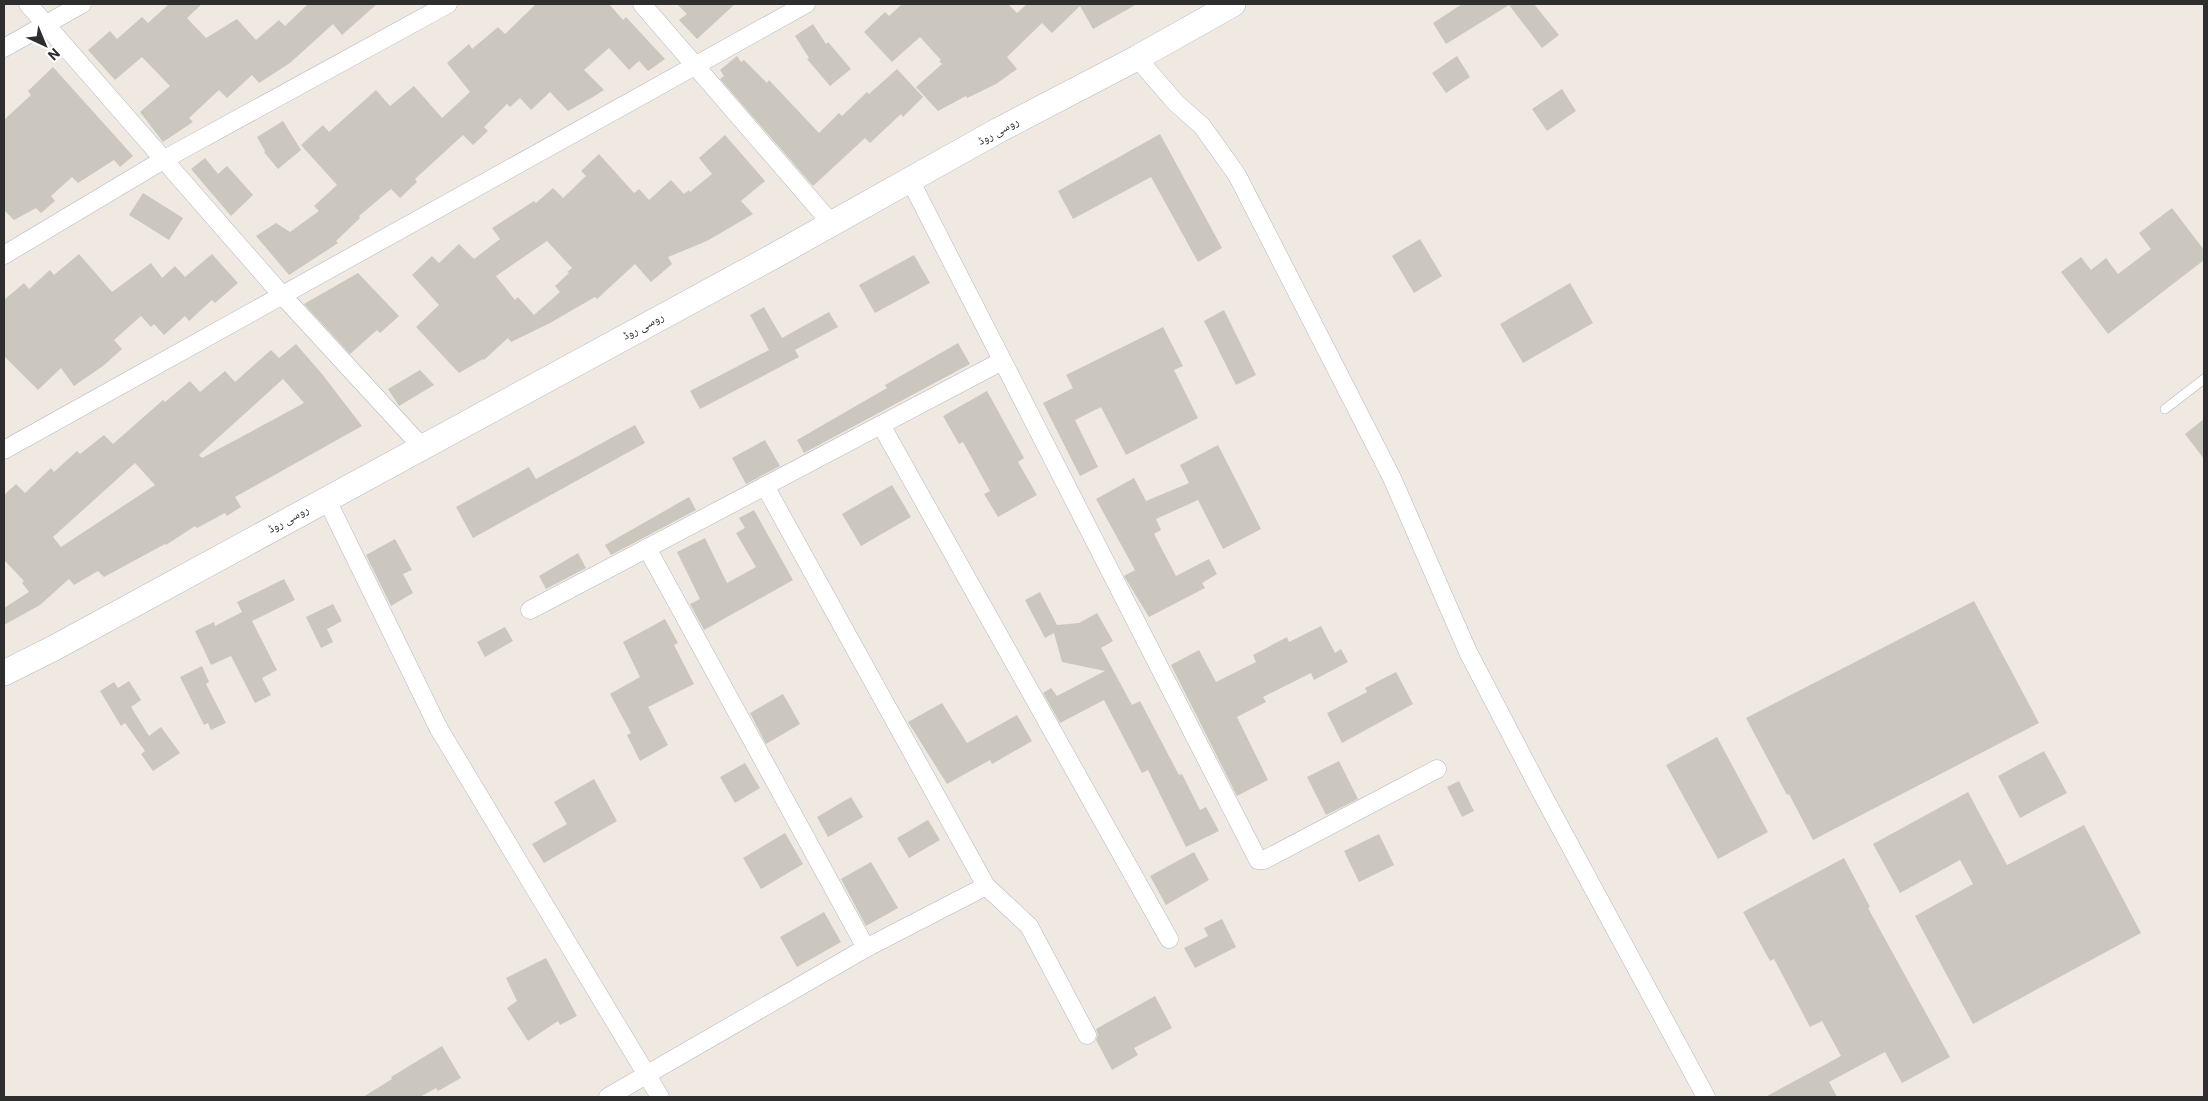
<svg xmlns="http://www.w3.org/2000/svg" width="2208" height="1101" font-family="Roboto,'Noto Naskh Arabic',sans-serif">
<rect width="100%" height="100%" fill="#efe9e1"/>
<g fill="#cbc7bf" fill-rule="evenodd">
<path d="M169,4H202L187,18L206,38L237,19L256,40L279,20L285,26L308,4H377L342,35L333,24L290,63L259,83L252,75L227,98L219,90L189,118L193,122L163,142L140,112L170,86L142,57L115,80L88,50L110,31L117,39L142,17L148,23Z"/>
<path d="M536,4H609L623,20L626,17L665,59L648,71L639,61L629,70L609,48L584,70L604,90L593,97L568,111L550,92L531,110L520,98L510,107L507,104L484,127L488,131L473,145L463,135L415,179L417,182L400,198L391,189L359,216L360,218L336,241L338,243L289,275L256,236L276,223L290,232L319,211L314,206L337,185L301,145L323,125L329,132L376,90L390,106L414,86L442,118L470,92L447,63L469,44L472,49L498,27L505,34Z"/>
<path d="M677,4H735L697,39L679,20L687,14Z"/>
<path d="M902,4H1008L1017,13L1027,4H1137L1093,29L1080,6L1052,33L1042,23L1007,57L1017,69L996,84L967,98L966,96L938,111L916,87L942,64L939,61L941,60L920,37L892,62L864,32L885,12L889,16Z"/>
<path d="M1462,4H1534L1559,35L1542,48L1509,5L1446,44L1433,23Z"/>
<path d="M813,24L826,44L828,42L851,69L830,86L807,59L809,58L795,36Z"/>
<path d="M737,56L741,62L744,60L767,83L769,80L819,133L839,113L842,116L867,92L869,94L897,69L923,97L903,117L901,114L870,143L865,138L813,186L720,79L724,76L720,70Z"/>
<path d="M1457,56L1470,77L1446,93L1432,73Z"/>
<path d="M53,67L133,156L120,167L114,160L78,183L72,177L51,196L55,201L41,213L36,208L14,220L4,210V120L31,95L28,91Z"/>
<path d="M1562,89L1576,111L1547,131L1532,109Z"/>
<path d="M283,121L301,150L278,169L264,152L265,151L257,137Z"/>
<path d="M1160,134L1222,248L1198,262L1151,177L1073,219L1058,191Z"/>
<path d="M725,135L765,181L741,201L753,214L707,241L668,257L672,264L651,282L635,264L597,299L595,297L550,323L511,342L508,338L511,335L484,360L483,359L459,373L416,327L439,305L412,275L432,256L439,263L459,244L474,259L500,239L492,228L534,201L536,203L553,188L563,198L586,176L581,171L599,154L634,193L639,189L649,200L671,180L684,194L689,190L690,192L712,174L699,158ZM547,241L572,268L567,272L569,273L555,286L560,292L534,315L518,297L515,300L496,276Z"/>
<path d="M205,158L218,174L227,166L253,195L231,216L191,169Z"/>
<path d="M143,193L183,218L169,240L129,215Z"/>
<path d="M2172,208L2204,250V260L2108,334L2061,272L2081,257L2091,270L2106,258L2118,274L2151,249L2139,233Z"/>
<path d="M1420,239L1442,276L1414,293L1392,256Z"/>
<path d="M79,254L112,292L151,263L162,278L175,266L185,277L212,254L238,283L215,303L212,300L189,321L185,316L164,335L154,324L151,327L141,316L114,340L122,349L103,366L74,386L61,368L38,390L4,356V300L24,283L29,289L50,270L54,275Z"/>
<path d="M914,255L930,283L875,313L859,285Z"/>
<path d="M358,273L399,316L380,333L377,330L350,354L304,304Z"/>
<path d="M1570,283L1593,323L1523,363L1500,324Z"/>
<path d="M764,307L782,338L829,312L838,327L795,350L799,357L700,409L690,391L769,350L750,315Z"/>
<path d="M1224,310L1256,375L1236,385L1204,321Z"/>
<path d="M1163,327L1183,366L1174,370L1198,418L1126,455L1101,407L1075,420L1098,467L1080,476L1043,403L1073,388L1066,375Z"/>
<path d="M958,343L970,364L804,453L797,440L887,388L885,385Z"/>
<path d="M296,344L322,374L362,426L235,497L241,507L227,516L225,513L197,528L195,526L166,545L165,544L104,577L98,571L74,585L69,579L40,605L4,625V608L29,592L22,583L24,581L4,560V495L16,484L25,493L51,468L54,472L77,451L80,454L104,435L113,444L163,400L165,402L190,381L200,392L225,371L235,382L271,350L279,358ZM283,379L304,403L202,458L199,455ZM135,463L155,485L61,547L53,537Z"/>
<path d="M420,370L434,385L399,406L388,389Z"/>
<path d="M987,391L1024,458L1018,462L1037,495L998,517L984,494L990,491L963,442L959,444L943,416Z"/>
<path d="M2204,419V459L2185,434Z"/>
<path d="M635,425L645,443L473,538L456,507L529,467L536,479Z"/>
<path d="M765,440L780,466L746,484L732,458Z"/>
<path d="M1218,445L1261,529L1223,549L1198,500L1156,519L1161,530L1154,534L1176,576L1209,559L1217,574L1202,583L1205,588L1149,617L1124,576L1135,570L1096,499L1134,478L1146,501L1189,483L1180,465Z"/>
<path d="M892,485L911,517L861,546L842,514Z"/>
<path d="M689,497L696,510L611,555L605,545Z"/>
<path d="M754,510L793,580L704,630L690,604L700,599L677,552L705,538L727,583L756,567L736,533L745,528L739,518Z"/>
<path d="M395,539L412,570L403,574L413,593L391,606L366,555Z"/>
<path d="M578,553L586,568L546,589L539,576Z"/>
<path d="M284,579L295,600L252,621L277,670L262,678L271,695L255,703L231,656L211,665L195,631L214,622L215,626L242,612L237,602Z"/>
<path d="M1040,592L1057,625L1079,623L1097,613L1113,641L1101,648L1132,705L1140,701L1179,775L1182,774L1200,810L1206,807L1219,831L1186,847L1148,770L1142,773L1104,700L1060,723L1043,693L1051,688L1057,696L1105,671L1062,662L1054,633L1045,638L1025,600Z"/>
<path d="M1974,601L2039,723L1813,840L1789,794L1787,795L1746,718Z"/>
<path d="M333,604L342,621L327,629L333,642L321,648L306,617Z"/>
<path d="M665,619L678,643L674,645L694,684L648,707L668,745L640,761L627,735L631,733L610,694L640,677L623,642Z"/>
<path d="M1321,626L1335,653L1341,649L1348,662L1314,680L1311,673L1263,697L1266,702L1237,717L1268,780L1237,796L1171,665L1199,650L1216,682L1256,662L1253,655L1287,637L1289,642Z"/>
<path d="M505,627L513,641L485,657L477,642Z"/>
<path d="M202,666L209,682L206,684L226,723L211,730L208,723L204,725L180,677Z"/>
<path d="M1396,672L1413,704L1342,743L1327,713L1367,692L1365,688Z"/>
<path d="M129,681L141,700L131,707L149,736L161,727L180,753L153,771L141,754L145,751L125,723L121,726L100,691L114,682L118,688Z"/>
<path d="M783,694L800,724L766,744L750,713Z"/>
<path d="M942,703L967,743L1017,715L1032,741L992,764L990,760L947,784L908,722Z"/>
<path d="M1717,737L1768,832L1718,859L1666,765Z"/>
<path d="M2044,751L2067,793L2020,818L1998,776Z"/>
<path d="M1339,761L1358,799L1326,815L1307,777Z"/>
<path d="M745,763L760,788L735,803L720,777Z"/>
<path d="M594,779L617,821L544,863L532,844L567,824L554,802Z"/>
<path d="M1459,781L1474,811L1462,817L1447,787Z"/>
<path d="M1968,792L2007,865L2084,825L2141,933L1973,1024L1915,916L1973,884L1960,860L1900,893L1873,844Z"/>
<path d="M851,797L863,817L828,837L817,817Z"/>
<path d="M928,820L940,840L909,858L897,838Z"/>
<path d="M785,833L803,864L761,889L743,858Z"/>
<path d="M1379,834L1394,865L1359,882L1344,851Z"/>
<path d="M1194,852L1209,880L1166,905L1150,876Z"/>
<path d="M1844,858L1870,907L1868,908L1950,1057L1902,1083L1885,1052L1829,1082L1837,1097H1765L1841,1056L1822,1021L1810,1027L1774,959L1770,961L1743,912Z"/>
<path d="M871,862L898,908L866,926L841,879Z"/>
<path d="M824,912L841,942L797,967L780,937Z"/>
<path d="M1222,919L1236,947L1195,968L1184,948L1208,936L1204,928Z"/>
<path d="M546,958L577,1016L560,1025L558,1021L528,1041L507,1008L517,1001L506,978Z"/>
<path d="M1155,996L1172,1028L1134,1048L1138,1055L1112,1070L1096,1040L1098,1035L1096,1029Z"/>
<path d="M442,1046L461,1078L438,1091L436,1088L420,1097H363L392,1079L391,1077Z"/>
</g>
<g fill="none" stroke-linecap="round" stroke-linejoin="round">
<defs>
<path id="lane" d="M2165,409L2204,379"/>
<g id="street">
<path d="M28,4L281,294L421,446"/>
<path d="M642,4L831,223"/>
<path d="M4,48L82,4"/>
<path d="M1137,58L1176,103L1202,126L1237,175L1392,478L1468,652L1540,790L1706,1097"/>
<path d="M910,180L1258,860H1264L1437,769"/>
<path d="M4,255L163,160L448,4"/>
<path d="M881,425L1169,939"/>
<path d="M4,450L806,4"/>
<path d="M765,486L986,886"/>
<path d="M326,498L439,729L660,1097"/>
<path d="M647,548L866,948"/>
<path d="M530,610L1002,361"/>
<path d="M608,1097L866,948L986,886L1029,926L1087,1035"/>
</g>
<path id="secondary" d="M4,673L54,648L774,256L999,130L1137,58L1233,4"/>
</defs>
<use href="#lane" stroke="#b4b7c1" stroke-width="10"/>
<use href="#street" stroke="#b4b7c1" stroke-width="19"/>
<use href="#secondary" stroke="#b4b7c1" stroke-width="26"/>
<use href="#lane" stroke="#fff" stroke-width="9"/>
<use href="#street" stroke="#fff" stroke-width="18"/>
<use href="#secondary" stroke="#fff" stroke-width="25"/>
</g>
<g text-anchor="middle" stroke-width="4.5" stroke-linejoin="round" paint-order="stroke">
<g font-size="12" fill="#2e2e2e" stroke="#fff">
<text transform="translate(998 131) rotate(-29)" y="4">روسی روڈ</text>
<text transform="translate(643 326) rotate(-28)" y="4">روسی روڈ</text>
<text transform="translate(288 519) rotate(-29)" y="4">روسی روڈ</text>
</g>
</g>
<rect width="2208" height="1101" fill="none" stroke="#2e2e2e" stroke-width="10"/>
<g transform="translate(45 45) rotate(136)" stroke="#ffffff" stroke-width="4" paint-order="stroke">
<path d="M0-4L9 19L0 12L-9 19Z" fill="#2e2e2e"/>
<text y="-8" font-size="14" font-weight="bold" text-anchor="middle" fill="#2e2e2e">N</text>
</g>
</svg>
